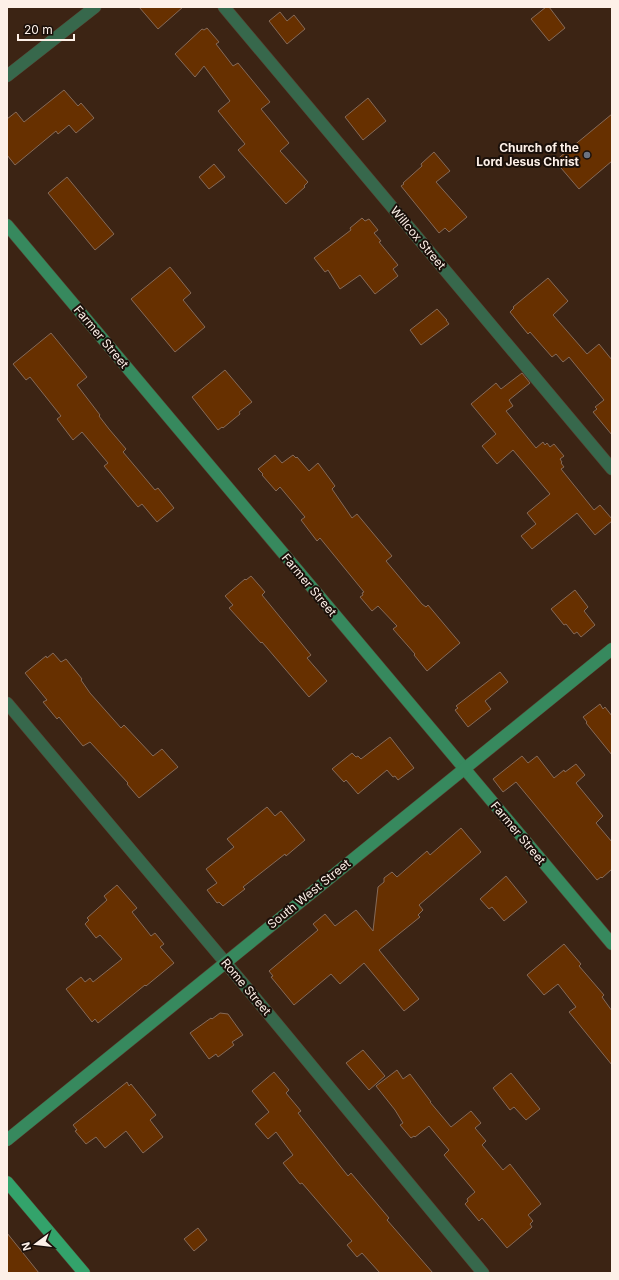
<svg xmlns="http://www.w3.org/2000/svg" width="619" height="1280" font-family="Inter,sans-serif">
<rect width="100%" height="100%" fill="#3c2414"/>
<g fill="#673000" stroke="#866a58">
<path d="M139,7H183L158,29Z"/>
<path d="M546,7H549L565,28L549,41L531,19Z"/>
<path d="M280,12L287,21L294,15L305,29L287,44L269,21Z"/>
<path d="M207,28L219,42L216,44L233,66L238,63L270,102L261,109L289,143L280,151L308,182L304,186L305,187L286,204L238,150L245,144L218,111L230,101L204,66L195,77L175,54L202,29L204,30Z"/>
<path d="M64,90L78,106L81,103L94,118L76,133L69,125L58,134L56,131L15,165L7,155V119L16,112L24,122Z"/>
<path d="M368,98L386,121L363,140L345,117Z"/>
<path d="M612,114V161L579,189L555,161Z"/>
<path d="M434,152L450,171L436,182L467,217L449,232L445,228L439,233L401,186L404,184L403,183L422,166L421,164Z"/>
<path d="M214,164L225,177L209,189L199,177Z"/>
<path d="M67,177L114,234L95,250L48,193Z"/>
<path d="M362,218L365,221L369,219L378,230L374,233L381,241L379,242L398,265L393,269L398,276L375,294L360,275L340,289L328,270L325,272L314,258L351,230L350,228Z"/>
<path d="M170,267L191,293L183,300L205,327L175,352L131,299Z"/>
<path d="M548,278L568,301L553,315L587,354L599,344L612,360V435L593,412L597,409L595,407L604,400L569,357L563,362L556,354L552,357L530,332L528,334L510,312L514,308L513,307Z"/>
<path d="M437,309L447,320H446L449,324L421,345L410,330Z"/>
<path d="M51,333L87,377L77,385L100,415L99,416L109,429L126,449L123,452L155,490L158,488L174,508L157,522L142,504L138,507L104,466L108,463L82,432L73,440L57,419L61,416L30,377L26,380L13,364Z"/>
<path d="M225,370L252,402L239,412L240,414L223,428L222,427L218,430L192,397Z"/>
<path d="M522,373L530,383L509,400L513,406L506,411L536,448L543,442L545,445L547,443L550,447L554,444L564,456L560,459L562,462L561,463L564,467L561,469L594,510L600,505L612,519V521L595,535L577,513L532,549L521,536L536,524L527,513L550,494L513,450L497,464L482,446L496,434L471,404L496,383L501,389Z"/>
<path d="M275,455L282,463L293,455L296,458L297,457L309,471L318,463L335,486L332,489L352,518L357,514L392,556L386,561L422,604L426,607L428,605L460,643L427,671L414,655L415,654L393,629L397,626L378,606L372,611L360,597L363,595L362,593L364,592L320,538L317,541L301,520L305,517L280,487L276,491L262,475L263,474L258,469Z"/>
<path d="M251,576L265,592L262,595L311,655L307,658L327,681L309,697L262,642L261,643L229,608L233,605L225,596L245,579L246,580Z"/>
<path d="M575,590L588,607L584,611L595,625L581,637L577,632L574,634L566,624L564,625L551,609Z"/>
<path d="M53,653L61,662L66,659L82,679L81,680L90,693L121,728L124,725L153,756L162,749L178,767L139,798L127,784L128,783L90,742L83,746L59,717L57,719L43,702L47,700L25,673L46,656L47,658Z"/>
<path d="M500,672L508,682L485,701L491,709L468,727L455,710L458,708L456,706Z"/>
<path d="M600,704L603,709L605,707L612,716V755L586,723L587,722L583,717Z"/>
<path d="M390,737L414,768L398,780L395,776L393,777L387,770L358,794L346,780L344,782L332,769L352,753L356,757L358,756L361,759Z"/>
<path d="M522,756L528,763L537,756L554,778L564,770L565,772L576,764L585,775L576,783L603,816L596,823L612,842V869L602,878L601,877L597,880L516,782L503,792L493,779Z"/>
<path d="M267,807L275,816L281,811L305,840L286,856L285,854L243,887L245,889L223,906L219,902L217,903L207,890L217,883L206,869L234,847L227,839Z"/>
<path d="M461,828L481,852L419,905L423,910L418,915L420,917L379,950L419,999L404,1011L364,963L340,984L331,974L294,1005L271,977L273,976L269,971L318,930L313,924L325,914L335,926L356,910L373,931L378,887L384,882V878L392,872L397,877L427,851L430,855Z"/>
<path d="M506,876L527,902L504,921L492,907L489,909L480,899Z"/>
<path d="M117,885L137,908L132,912L151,936L155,933L164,944L160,947L174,963L146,986L145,985L98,1023L95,1019L92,1022L66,989L81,977L85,982L90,978L93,982L122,959L100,935L96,938L85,924L89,920L87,918L107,900L104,896Z"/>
<path d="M564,944L581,964L579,966L604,995L602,997L612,1011V1065L569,1012L576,1007L558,984L544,995L527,975Z"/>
<path d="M220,1013L228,1014L243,1035L232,1042L234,1045L218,1057L216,1054L209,1059L190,1033L211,1018L212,1019Z"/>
<path d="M363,1050L385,1076L369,1090L346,1063Z"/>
<path d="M397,1070L403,1079L410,1074L431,1102H430L451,1127L471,1111L481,1123L475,1128L486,1141L482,1145L503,1170L510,1164L541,1204L528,1215L533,1221L530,1224L532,1227L507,1248L482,1218L479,1221L465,1204L468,1201L467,1199L475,1192L444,1155L449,1150L429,1126L415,1137L414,1136L411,1138L400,1125L403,1123L395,1110L376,1086Z"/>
<path d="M274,1072L289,1090L286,1093L301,1111L298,1113L348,1176L351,1173L389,1218L387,1220L433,1273H380L362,1253L357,1257L347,1245L352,1241L302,1183L300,1184L283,1163L293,1155L276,1132L268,1139L255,1124L269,1112L252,1091Z"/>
<path d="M511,1073L540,1109L526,1120L514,1107L510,1110L493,1088Z"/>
<path d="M127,1082L129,1086L131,1084L156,1115L150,1120L163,1137L143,1153L126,1131L105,1148L96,1137L86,1144L75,1131L77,1130L73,1125Z"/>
<path d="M198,1228L207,1240L194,1251L184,1239Z"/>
<path d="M7,1233L39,1273H7Z"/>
</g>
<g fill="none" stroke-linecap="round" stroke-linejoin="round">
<defs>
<g id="street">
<path d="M224,7L612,469"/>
<path d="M7,76L95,7"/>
<path d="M7,703L267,1012L483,1273"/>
</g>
<g id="secondary">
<path d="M7,225L612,944"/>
<path d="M7,1140L612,649"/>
</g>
<path id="primary" d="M7,1182L84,1273"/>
</defs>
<use href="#street" stroke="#574132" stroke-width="13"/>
<use href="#secondary" stroke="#574132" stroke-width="13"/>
<use href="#primary" stroke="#574132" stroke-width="13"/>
<use href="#street" stroke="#37684c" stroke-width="12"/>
<use href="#secondary" stroke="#37895e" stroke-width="12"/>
<use href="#primary" stroke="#33a36b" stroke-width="12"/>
</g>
<circle fill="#6b7280" stroke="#1b100a" stroke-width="1.5" cx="587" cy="155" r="4"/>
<g text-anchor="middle" stroke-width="4" stroke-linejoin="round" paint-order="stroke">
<g font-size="12" font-weight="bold" fill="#fdf0e8" stroke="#1b100a" text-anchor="end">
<text x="579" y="152">Church of the<tspan x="579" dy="14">Lord Jesus Christ</tspan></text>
</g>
<g font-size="12" fill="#fdf0e8" stroke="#1b100a">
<text transform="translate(418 238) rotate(50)" y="4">Willcox Street</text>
<text transform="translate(101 337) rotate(50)" y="4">Farmer Street</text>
<text transform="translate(309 585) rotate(50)" y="4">Farmer Street</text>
<text transform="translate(518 833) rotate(50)" y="4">Farmer Street</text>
<text transform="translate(309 894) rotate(-39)" y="4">South West Street</text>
<text transform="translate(246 987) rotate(50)" y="4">Rome Street</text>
</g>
</g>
<rect width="619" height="1280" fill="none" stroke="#fdf0e8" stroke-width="16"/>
<g transform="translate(36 1244) rotate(255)" stroke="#1b100a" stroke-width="3" paint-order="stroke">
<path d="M0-3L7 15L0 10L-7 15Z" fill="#fdf0e8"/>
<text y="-6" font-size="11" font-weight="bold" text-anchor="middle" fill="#fdf0e8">N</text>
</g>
<path d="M18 34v6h56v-6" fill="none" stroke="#fdf0e8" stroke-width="2"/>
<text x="24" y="34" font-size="12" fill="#fdf0e8" stroke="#1b100a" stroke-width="3" paint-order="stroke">20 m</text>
</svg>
